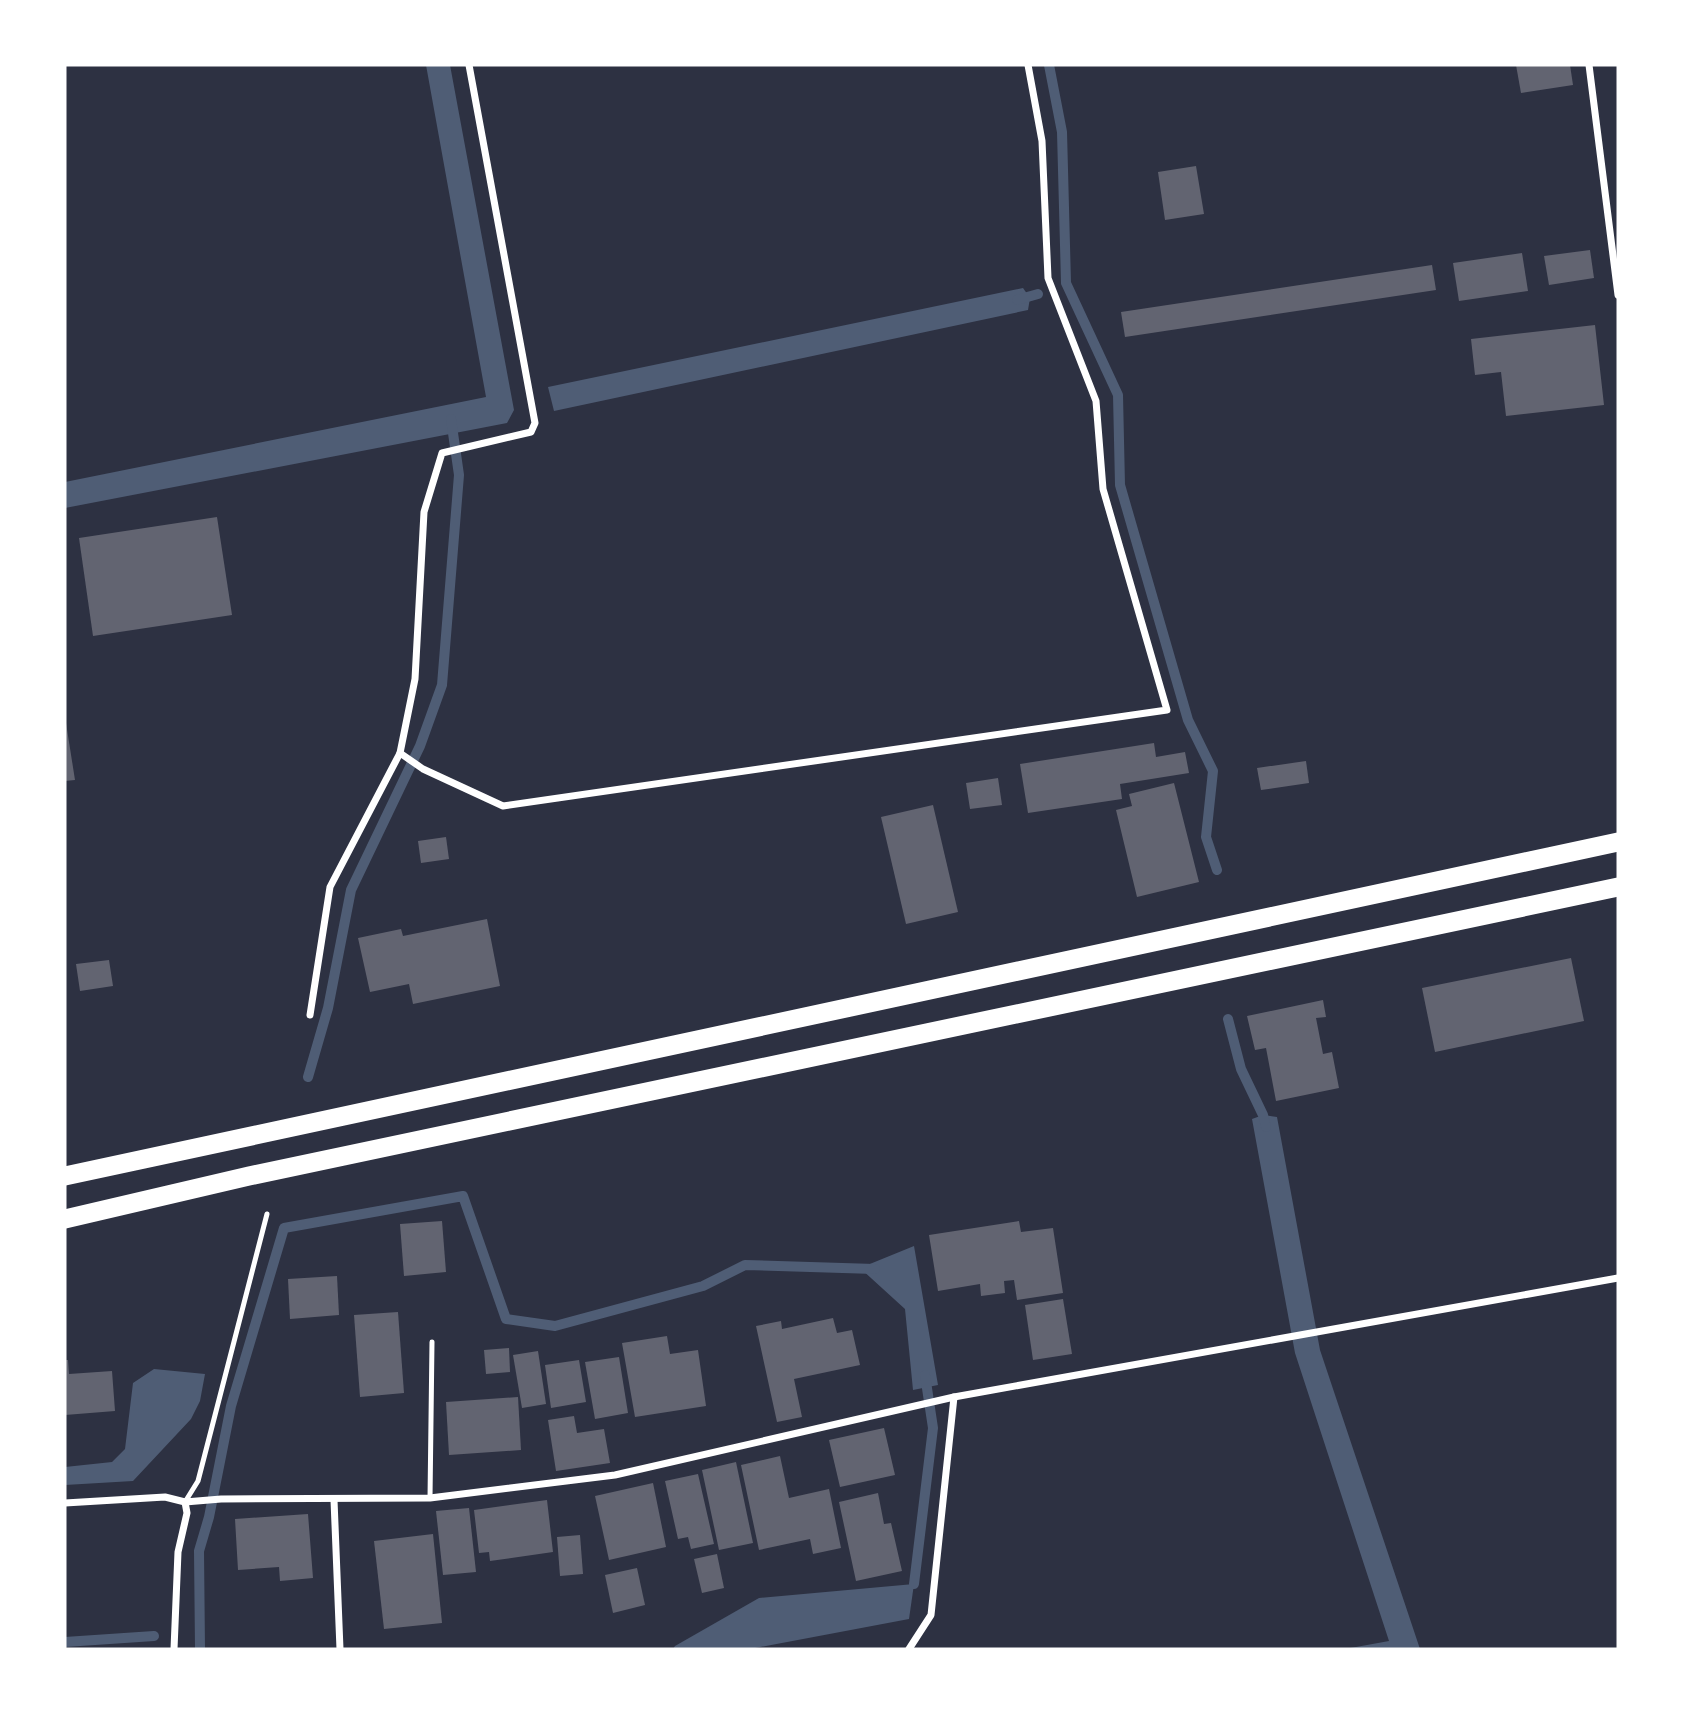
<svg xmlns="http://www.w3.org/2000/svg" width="1683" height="1714" font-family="'Exo 2',sans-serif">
<rect width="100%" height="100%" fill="#2d3142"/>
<g fill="#4f5d75">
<path d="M426,65H450L514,410L507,423L65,508V482L486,397Z"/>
<path d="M1023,288L1030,298L1028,310L554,411L548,387Z"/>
<path d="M1263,1115L1277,1117L1320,1350L1420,1649H1345L1389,1641L1295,1353L1252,1119Z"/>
<path d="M914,1246L938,1385L913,1390L905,1309L860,1268Z"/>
<path d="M154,1369L205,1374L200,1401L191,1419L133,1481L65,1485V1467L112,1462L125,1449L133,1383Z"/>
<path d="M914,1584L909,1619L750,1649H673L675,1646L759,1598Z"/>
</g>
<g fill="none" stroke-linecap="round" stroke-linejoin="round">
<g stroke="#4f5d75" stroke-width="10">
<path d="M1049,65L1062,132L1066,283L1118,395L1120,485L1188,720L1213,771L1206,837L1217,870"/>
<path d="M1017,300L1038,294"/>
<path d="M1228,1019L1241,1069L1263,1115L1266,1127"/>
<path d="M308,1077L328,1008L351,890L420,746L442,685L459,475L451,419"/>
<path d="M914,1584L933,1428L925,1375"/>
<path d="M65,1642L154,1636"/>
<path d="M200,1649L199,1551L209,1517L231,1406L284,1228L463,1196L506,1319L555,1326L703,1286L745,1265L875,1269"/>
</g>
</g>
<g fill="#626471">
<path d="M1516,65H1570L1573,85L1521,93Z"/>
<path d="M1196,166L1204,214L1165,220L1158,172Z"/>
<path d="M1590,250L1594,278L1549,285L1544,256Z"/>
<path d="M1522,253L1528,291L1459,301L1453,263Z"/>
<path d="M1432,265L1436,290L1125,337L1121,312Z"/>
<path d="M1595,325L1604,405L1506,416L1501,372L1475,375L1471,339Z"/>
<path d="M217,517L232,615L93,636L79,538Z"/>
<path d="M66,723L75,780L65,781V724Z"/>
<path d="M1154,743L1156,757L1185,752L1189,773L1120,784L1122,799L1028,813L1020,764Z"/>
<path d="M1306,761L1309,783L1261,790L1257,768Z"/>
<path d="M998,778L1002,805L970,809L966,783Z"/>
<path d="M1174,783L1199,882L1137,897L1116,810L1132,806L1129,794Z"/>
<path d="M933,805L958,912L906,924L881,817Z"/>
<path d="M446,837L449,859L421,863L418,841Z"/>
<path d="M487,919L500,986L413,1004L409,984L370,992L358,938L401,929L403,936Z"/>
<path d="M1571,958L1584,1021L1435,1052L1422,988Z"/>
<path d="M109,960L113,986L80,991L76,964Z"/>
<path d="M1323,1000L1326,1017L1316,1018L1323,1054L1332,1052L1339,1088L1276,1101L1266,1048L1255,1050L1247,1016Z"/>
<path d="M442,1221L446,1272L404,1276L400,1224Z"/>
<path d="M1019,1221L1021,1232L1053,1228L1063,1293L1017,1300L1014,1280L1004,1281L1005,1293L981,1296L980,1284L938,1291L929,1235Z"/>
<path d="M337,1276L339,1315L290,1319L288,1279Z"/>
<path d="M1063,1299L1072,1354L1033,1360L1025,1305Z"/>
<path d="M398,1312L404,1393L360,1397L354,1315Z"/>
<path d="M833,1318L837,1333L852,1330L860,1365L794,1379L802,1417L777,1422L756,1326L781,1321L782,1329Z"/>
<path d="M667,1336L670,1354L698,1350L706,1406L635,1417L622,1343Z"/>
<path d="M509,1348L510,1372L486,1374L484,1350Z"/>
<path d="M538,1351L546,1404L522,1408L513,1355Z"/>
<path d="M619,1357L628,1413L595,1419L585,1362Z"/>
<path d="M65,1360H68L69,1374L112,1371L115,1411L65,1415Z"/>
<path d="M579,1360L586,1402L551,1408L545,1365Z"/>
<path d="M518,1397L521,1450L449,1455L446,1402Z"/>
<path d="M574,1416L577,1433L604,1429L610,1463L556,1471L548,1420Z"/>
<path d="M884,1428L895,1475L840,1487L829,1440Z"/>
<path d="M780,1456L789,1498L829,1489L841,1548L813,1554L810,1539L759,1550L741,1465Z"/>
<path d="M736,1462L753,1543L719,1550L702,1470Z"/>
<path d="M698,1474L714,1544L691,1549L688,1537L678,1539L665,1481Z"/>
<path d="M653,1483L666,1547L609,1560L595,1496Z"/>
<path d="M878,1493L884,1524L891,1523L902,1571L856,1581L839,1502Z"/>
<path d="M547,1500L553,1552L490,1561L489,1552L479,1553L474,1510Z"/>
<path d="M469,1508L476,1572L443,1575L436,1511Z"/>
<path d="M308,1514L313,1578L280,1581L279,1567L238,1570L235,1519Z"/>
<path d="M433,1534L442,1623L384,1629L374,1541Z"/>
<path d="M580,1535L583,1574L560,1576L557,1537Z"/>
<path d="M717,1554L724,1588L702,1593L694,1559Z"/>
<path d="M637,1568L645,1605L613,1613L605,1575Z"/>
</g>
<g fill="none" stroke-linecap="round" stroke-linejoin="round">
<g stroke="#fff" stroke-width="5">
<path d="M430,1498L432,1342"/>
<path d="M185,1502L198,1481L267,1214"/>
</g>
<g stroke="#fff" stroke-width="7">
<path d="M1589,65L1618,295"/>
<path d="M400,753L423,769L503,806L1167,710L1103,489L1096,401L1048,278L1042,141L1028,65"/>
<path d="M310,1015L330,887L400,753L415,679L424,512L442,453L531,432L535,423L469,65"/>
<path d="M334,1500L340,1649"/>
<path d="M185,1502L221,1499L430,1498L615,1475L954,1397L1618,1278"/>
<path d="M65,1503L165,1497L185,1502L187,1513L178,1552L174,1649"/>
<path d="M909,1649L931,1615L954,1397"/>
</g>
<g stroke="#fff" stroke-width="19">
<path d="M65,1176L1618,842"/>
<path d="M65,1219L249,1176L1618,887"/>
</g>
</g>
<rect width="1683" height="1714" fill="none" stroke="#ffffff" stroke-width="133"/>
</svg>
